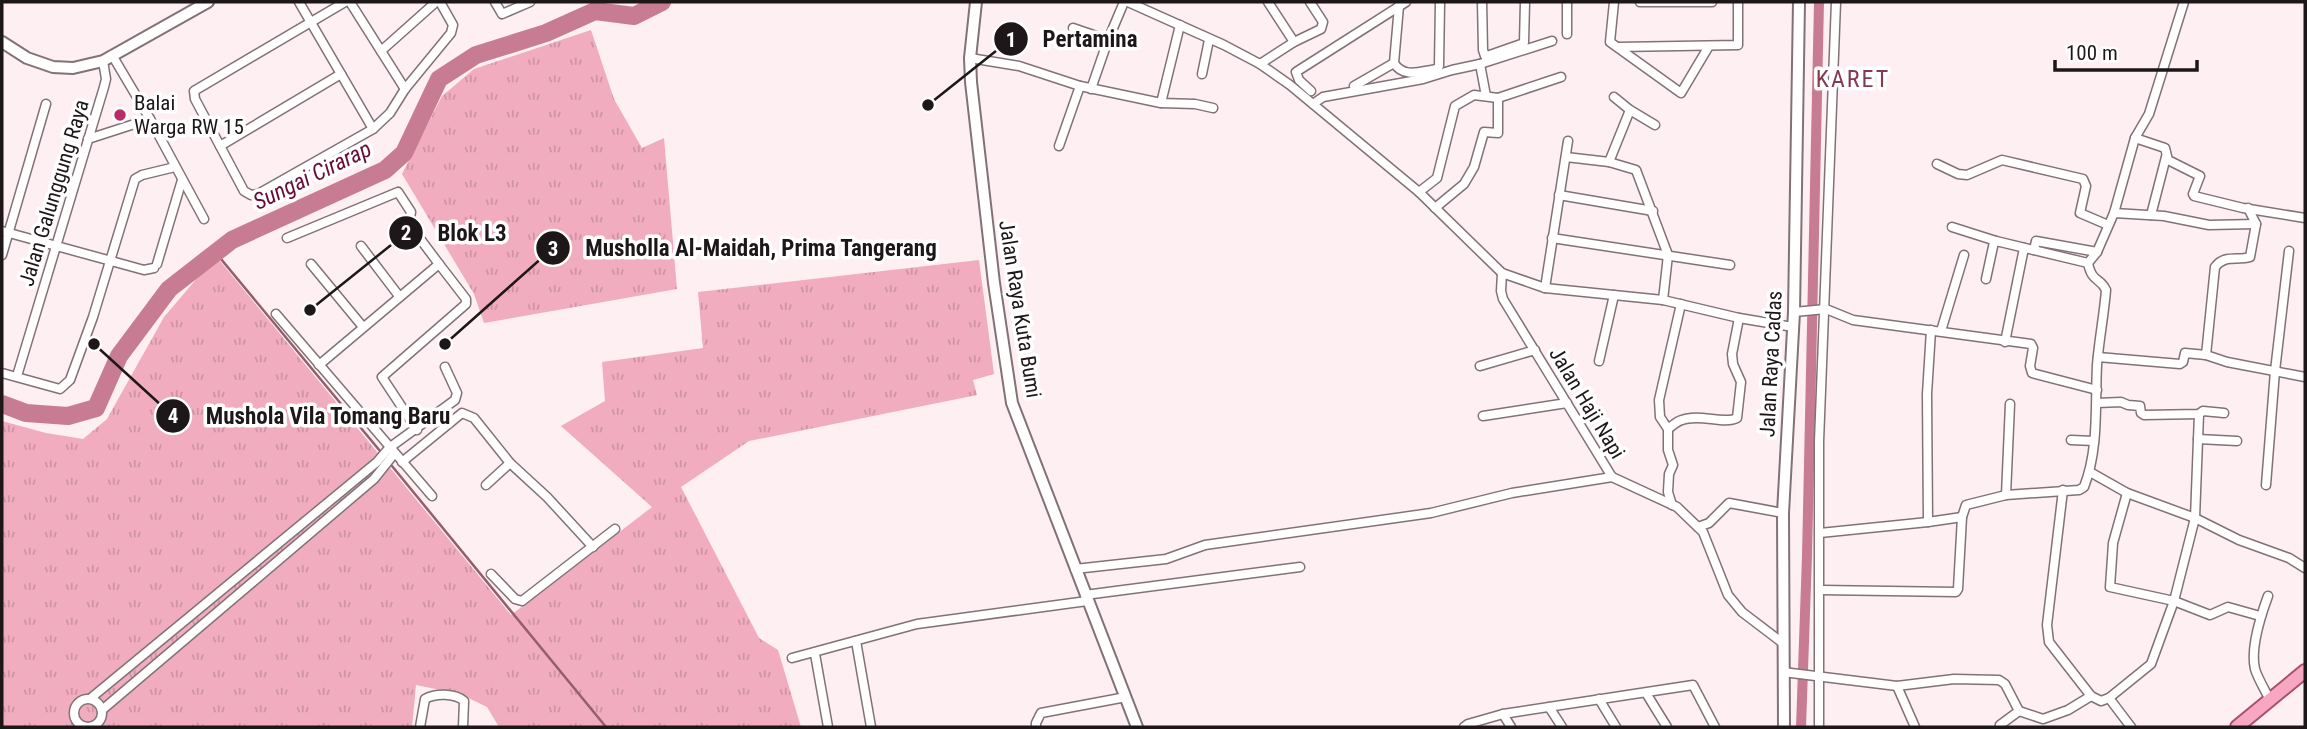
<svg xmlns="http://www.w3.org/2000/svg" width="2307" height="729" font-family="'Roboto Condensed',sans-serif">
<defs>
<pattern id="grass-tufts" width="24" height="20" patternUnits="userSpaceOnUse" patternTransform="scale(1.75)"><rect width="24" height="20" fill="#f1acbf"/><path d="M3 7l-1-3M5 7V3M7 7l1-3M15 17l-1-3M17 17v-4M19 17l1-3" fill="none" stroke="#ce93a4"/></pattern>
</defs>
<rect width="100%" height="100%" fill="#fdeff2"/>
<g fill="url(#grass-tufts)">
<path d="M591,30L614,99L642,148L664,138L677,289L484,323L474,294L402,174L442,96L474,69Z"/>
<path d="M216,256L511,615L652,507L561,426L605,401L602,362L703,348L698,292L979,260L994,374L973,380L977,395L749,441L681,487L759,638L778,650L801,727H499L487,707L460,694L416,685L412,727H2V421L46,433L83,439L107,419L164,317Z"/>
</g>
<g fill="none" stroke-linecap="round" stroke-linejoin="round">
<g stroke="#955e6e" stroke-width="2.5">
<path d="M216,253L380,451"/>
<path d="M392,466L606,727"/>
</g>
<path stroke="#c87c93" stroke-width="10" d="M1801,727L1807,556L1819,2"/>
<path stroke="#c87c93" stroke-width="18" d="M2,404L26,413L68,416L96,408L119,356L169,289L232,240L385,170L404,153L439,79L476,55L546,33L595,11L634,16L662,2"/>
<defs>
<g id="street">
<path d="M299,2L373,129"/>
<path d="M345,2L194,91L195,99L244,191L251,195L258,194L373,129L390,113L405,89L451,33L453,25L440,2"/>
<path d="M350,2L405,89"/>
<path d="M495,2L502,14L530,2"/>
<path d="M1128,2L1224,45L1260,64L1290,85L1419,192L1502,273L1545,288L1663,300L1739,318L1793,327"/>
<path d="M1268,2L1294,42"/>
<path d="M1482,2L1483,50L1485,56H1487L1524,43L1525,2"/>
<path d="M1567,2V34"/>
<path d="M1614,2L1610,42L1681,93L1709,46"/>
<path d="M1640,2H1712"/>
<path d="M1399,6L1394,63C1404,79 1421,71 1437,69L1439,66L1440,2"/>
<path d="M1073,28L1108,40"/>
<path d="M1618,47L1738,45V2"/>
<path d="M381,51L436,2"/>
<path d="M112,55L150,119L204,219"/>
<path d="M970,58L1019,66L1080,86L1161,103L1195,104L1213,108"/>
<path d="M1260,64L1294,42L1321,29L1323,22L1310,2"/>
<path d="M1480,64L1486,96"/>
<path d="M1202,74L1209,40"/>
<path d="M1354,86L1394,63"/>
<path d="M1091,89L1108,40L1124,2"/>
<path d="M1311,91L1299,80L1296,72L1406,2"/>
<path d="M1614,97L1630,110L1655,125"/>
<path d="M1498,98L1561,77"/>
<path d="M1161,103L1180,25"/>
<path d="M1313,104L1323,97L1423,79L1452,70L1480,64L1552,41"/>
<path d="M2135,138L2165,148L2168,160L2200,176L2193,194L2194,196L2243,208L2305,218"/>
<path d="M88,139L150,119"/>
<path d="M220,146L341,74"/>
<path d="M1059,146L1080,86"/>
<path d="M1566,157L1609,162L1636,170L1668,255L1663,300"/>
<path d="M1609,162L1630,110"/>
<path d="M1937,164L1958,174L1967,175L2002,160L2083,179L2086,186L2080,213L2108,225"/>
<path d="M1419,192L1437,178L1455,106L1474,95L1498,98V133L1484,132L1474,167L1464,184L1435,208"/>
<path d="M1559,195L1653,211"/>
<path d="M2114,213L2164,216L2209,225L2256,224"/>
<path d="M2151,215L2166,157"/>
<path d="M1952,227L1996,241"/>
<path d="M2,231L144,270L154,268"/>
<path d="M287,238L398,192L411,212L409,224L439,264"/>
<path d="M1552,238L1730,265"/>
<path d="M361,246L399,296"/>
<path d="M2034,250L2036,241L2097,252"/>
<path d="M2,255L46,104"/>
<path d="M2088,263L2097,252L2114,213L2135,138L2149,114L2184,2"/>
<path d="M157,264L182,180"/>
<path d="M311,264L363,327"/>
<path d="M1502,273L1501,291L1503,299L1612,477L1677,507L1703,532L1728,595L1742,612L1784,644"/>
<path d="M1986,279L1994,242L1996,241L2088,263"/>
<path d="M1545,288L1568,141"/>
<path d="M1794,312L1826,309L1853,320L2031,344L2033,348L2030,366L2032,373L2097,390"/>
<path d="M276,314L432,496"/>
<path d="M1941,331L1964,255"/>
<path d="M2005,342L2024,248"/>
<path d="M2206,355L2227,362L2305,377"/>
<path d="M2098,357L2180,364L2183,362L2185,353L2206,355L2215,267C2225,254 2237,261 2250,257L2256,224L2248,208"/>
<path d="M1599,361L1614,295"/>
<path d="M319,365L439,264L466,299V304L382,377L417,430"/>
<path d="M1480,366L1535,350"/>
<path d="M2,373L60,389L70,380L93,317L135,179L142,175L175,167"/>
<path d="M17,376L104,87L106,79L103,61"/>
<path d="M2097,403L2121,402L2128,405L2140,406L2141,413L2144,415L2199,414L2203,411L2224,413"/>
<path d="M1483,416L1567,403"/>
<path d="M1668,429C1672,426 1677,421 1682,420C1699,413 1724,425 1737,418L1741,382L1733,364L1732,354L1739,318"/>
<path d="M2198,439L2237,441"/>
<path d="M2071,440L2094,441"/>
<path d="M402,462L462,413L474,418L510,463L547,497L593,547"/>
<path d="M2090,472L2127,493L2195,518L2239,540L2289,558L2305,568"/>
<path d="M486,485L510,463"/>
<path d="M2266,485L2275,371L2289,251"/>
<path d="M2063,490L2047,625L2049,642L2091,696L2101,701L2109,698L2151,664L2174,601L2195,518L2199,414"/>
<path d="M2127,493L2113,543L2110,587L2174,601L2210,615L2228,607L2260,616"/>
<path d="M2006,495L2010,404"/>
<path d="M1672,505L1668,492L1669,474L1673,465L1668,450V429L1660,417L1659,400L1681,304"/>
<path d="M1928,522L1927,394L1931,330"/>
<path d="M1698,527L1709,523L1729,503L1783,513"/>
<path d="M1820,533L1928,522L1962,517"/>
<path d="M1075,569L1166,559L1205,545L1431,513L1512,493L1612,477"/>
<path d="M491,574L515,599L522,601L615,529"/>
<path d="M1821,590L1956,592L1958,589L1962,517L1966,505L2006,495L2079,490L2084,487C2099,449 2095,405 2097,365C2099,340 2104,315 2106,290C2100,277 2092,283 2088,263"/>
<path d="M1085,595L1300,567"/>
<path d="M2268,596C2261,615 2250,648 2255,669C2258,679 2265,690 2270,700"/>
<path d="M856,641L871,727"/>
<path d="M815,654L828,727"/>
<path d="M792,658L917,624L1087,601"/>
<path d="M1783,672L1897,686L1954,679L1999,680L2005,684L2019,711L2000,725L2001,727"/>
<path d="M1897,686L1915,727"/>
<path d="M1646,693L1667,727"/>
<path d="M91,698L377,462L389,448L455,400L457,393L445,367"/>
<path d="M2109,698L2131,727"/>
<circle cx="88" cy="713" r="14"/>
<path d="M1599,699L1616,727"/>
<path d="M1549,707L1562,727"/>
<path d="M102,710L374,479L394,454"/>
<path d="M2019,711L2043,719L2068,710L2091,696"/>
<path d="M1503,714L1511,727"/>
<path d="M420,727L425,699C435,693 455,693 464,701L463,727"/>
<path d="M1036,727V723L1041,713L1126,697"/>
<path d="M1464,727L1468,724L1503,714L1693,685L1715,727"/>
<path d="M1819,727V442L1836,2"/>
</g>
<g id="secondary">
<path d="M976,2L970,58L971,82L994,283L1012,403L1137,727"/>
<path d="M2,42L27,58L53,67L73,68L103,61L208,2"/>
<path d="M1784,727L1783,513L1794,312L1799,2"/>
</g>
<path id="primary" d="M2237,727L2305,671"/>
</defs>
<use href="#street" stroke="#817276" stroke-width="11"/>
<use href="#secondary" stroke="#817276" stroke-width="14"/>
<use href="#primary" stroke="#a94e6e" stroke-width="16"/>
<use href="#street" stroke="#fff" stroke-width="8"/>
<use href="#secondary" stroke="#fff" stroke-width="10"/>
<use href="#primary" stroke="#f8a7c3" stroke-width="12"/>
</g>
<circle fill="#b82d66" stroke="#fff" stroke-width="2.5" cx="120" cy="115" r="7"/>
<g text-anchor="middle" stroke-width="7" stroke-linejoin="round" paint-order="stroke">
<g font-size="21" fill="#1d1719" stroke="#fff" text-anchor="start">
<text x="134" y="110">Balai<tspan x="134" dy="24">Warga RW 15</tspan></text>
</g>
<g font-size="21" fill="#1d1719" stroke="#fff">
<text transform="translate(54 193) rotate(-73)" y="7">Jalan Galunggung Raya</text>
<text transform="translate(1020 309) rotate(81)" y="7">Jalan Raya Kuta Bumi</text>
<text transform="translate(1771 364) rotate(-87)" y="7">Jalan Raya Cadas</text>
<text transform="translate(1587 403) rotate(59)" y="7">Jalan Haji Napi</text>
</g>
<g font-size="23" font-style="italic" fill="#690d36" stroke="#fff">
<text transform="translate(312 175) rotate(-26)" y="8">Sungai Cirarap</text>
</g>
<g font-size="24" letter-spacing="2" fill="#823b53" stroke="#fff">
<text x="1853" y="87">KARET</text>
</g>
</g>
<path fill="none" stroke="#1d1719" stroke-width="2.5" d="M928 105L1011 39M310 310L406 233M445 344L553 248M94 344L173 416"/>
<g fill="#1d1719" stroke="#fff" stroke-width="2.5">
<circle cx="928" cy="105" r="7"/>
<circle cx="310" cy="310" r="7"/>
<circle cx="445" cy="344" r="7"/>
<circle cx="94" cy="344" r="7"/>
<circle cx="1011" cy="39" r="18"/>
<circle cx="406" cy="233" r="18"/>
<circle cx="553" cy="248" r="18"/>
<circle cx="173" cy="416" r="18"/>
</g>
<g font-size="21" text-anchor="middle" font-weight="bold" fill="#fff">
<text x="1011" y="47">1</text>
<text x="406" y="240">2</text>
<text x="553" y="256">3</text>
<text x="173" y="423">4</text>
</g>
<g font-size="23" text-anchor="middle" font-weight="bold" fill="#1d1719" stroke="#fff" stroke-width="7" stroke-linejoin="round" paint-order="stroke">
<text x="1090" y="47">Pertamina</text>
<text x="472" y="241">Blok L3</text>
<text x="761" y="256">Musholla Al-Maidah, Prima Tangerang</text>
<text x="328" y="424">Mushola Vila Tomang Baru</text>
</g>
<rect width="2307" height="729" fill="none" stroke="#1d1719" stroke-width="7"/>
<path d="M2055 60v10h142v-10" fill="none" stroke="#1d1719" stroke-width="3.5"/>
<text x="2066" y="60" font-size="21" fill="#1d1719" stroke="#ffffff" stroke-width="5" paint-order="stroke">100 m</text>
</svg>
